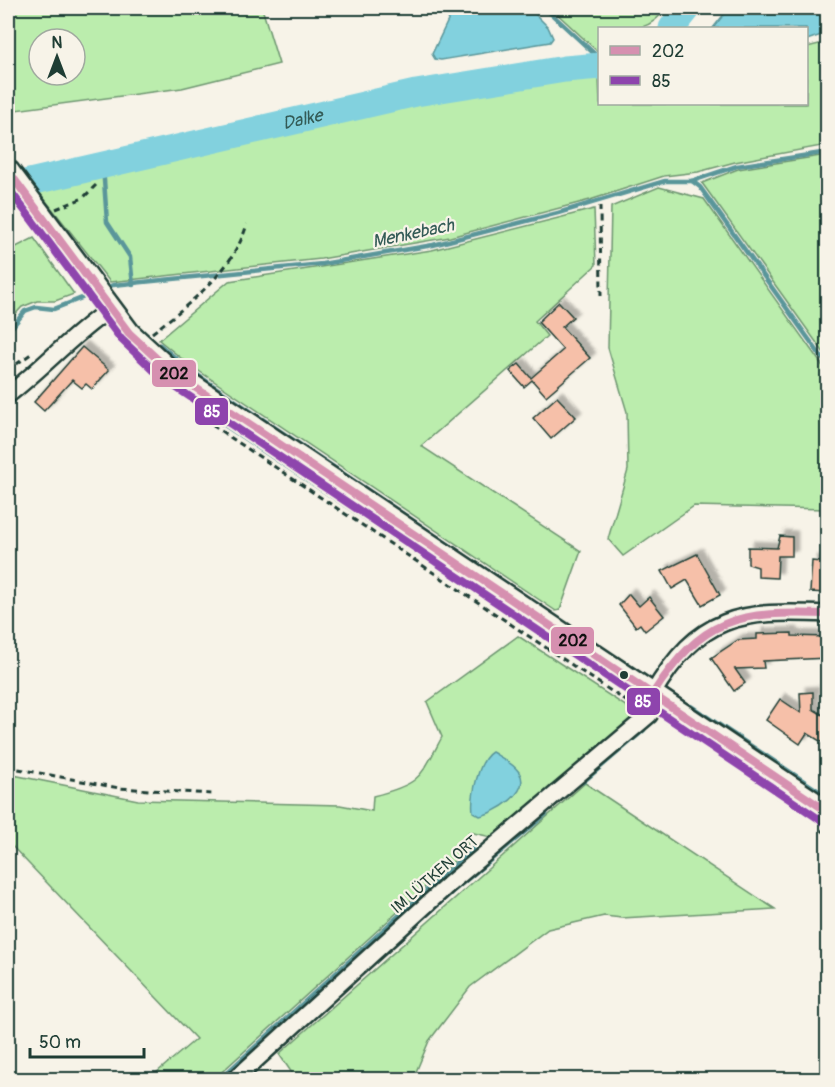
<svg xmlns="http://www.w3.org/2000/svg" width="835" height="1087" font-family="Pangolin,sans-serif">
<defs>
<filter id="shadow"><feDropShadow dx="5.5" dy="-5.5" stdDeviation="1.5" flood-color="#0004"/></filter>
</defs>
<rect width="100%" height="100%" fill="#f7f3e8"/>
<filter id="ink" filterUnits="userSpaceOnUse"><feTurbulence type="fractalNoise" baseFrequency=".0167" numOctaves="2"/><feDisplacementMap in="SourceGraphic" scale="12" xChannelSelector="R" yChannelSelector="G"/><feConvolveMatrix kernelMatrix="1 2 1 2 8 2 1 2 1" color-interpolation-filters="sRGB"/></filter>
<g filter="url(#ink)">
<g fill="#bbedad" stroke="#6d9570" stroke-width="1.5" fill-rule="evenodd">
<path d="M8,8H262L279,64L182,88L8,111ZM39,39H75V75H39Z"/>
<path d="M551,8H667C645,35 632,28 600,28L597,51Z"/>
<path d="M827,42V145L735,162L698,172L664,176L590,200L450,237L321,259L110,282L39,192L422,100L577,73L599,76L600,104H806L807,47Z"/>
<path d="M827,155L828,353H824L702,183L738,169Z"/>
<path d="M659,187L704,199L827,372V509L694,506L623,556L608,539L628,470L627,412L608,348L611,207Z"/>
<path d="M594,209L596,265L535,321L547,336L421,446L581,551L560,610L556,611L187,363L159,340L229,281L432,250Z"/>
<path d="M34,238L74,294L55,301H37L22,307L8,322V251Z"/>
<path d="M518,636L638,714L491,837L469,832L467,849L214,1079H149L196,1039L8,842V774L138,800L340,805L372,811L373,796C421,784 420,778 442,737L427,702Z"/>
<path d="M585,783L775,909L622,918L604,916L548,929L470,987L429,1041L413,1079H296L279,1054Z"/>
</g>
<g fill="#82d1de" stroke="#5a969a" stroke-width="1.5">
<path d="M454,8H529L548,27L553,38L550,42L441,60L435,59L432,54Z"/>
<path d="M729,8H827V33L807,40L806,28H713Z"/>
<path d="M492,752C500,757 513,763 519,772C532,792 495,813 480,816L473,812C471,797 478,760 492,752Z"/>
</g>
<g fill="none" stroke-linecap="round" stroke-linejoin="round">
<g stroke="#5a969a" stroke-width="4.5">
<path d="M545,8L600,59"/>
<path d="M103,166L107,222L130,257L133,285"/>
<path d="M692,181L700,187L828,366"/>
<path d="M102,289L113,285L322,264L433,245L558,213L665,181H692L737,166L828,152"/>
<path d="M8,329L13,326L25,311L36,307L54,309L92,294"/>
<path d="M160,345L186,367L249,410L553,615"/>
<path d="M215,419L548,640"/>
<path d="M691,706L828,797"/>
<path d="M705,744L828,826"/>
<path d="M583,782L644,730"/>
<path d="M331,1001L452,892L546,814"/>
<path d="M219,1080L473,848"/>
</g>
<g stroke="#82d1de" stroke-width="27">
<path d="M672,28L688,8"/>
<path id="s1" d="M8,187L416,93L565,69L600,66"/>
</g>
</g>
<g fill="#f6c0a9" stroke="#1f3d34" stroke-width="1.5" filter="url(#shadow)">
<path d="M559,302L573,317L562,327L590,358L546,396L532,380L524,387L510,371L519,364L531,378L563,350L538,322Z"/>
<path d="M82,347L109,370L92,389L86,384L82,388L72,380L44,411L34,402Z"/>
<path d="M557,397L576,417L551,439L533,418Z"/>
<path d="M780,536L792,537V556H778L777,578L758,577V567L748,564V547L777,548Z"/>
<path d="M697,554L720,595L702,605L687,580L672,589L662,571Z"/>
<path d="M812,561L828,563L827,593L810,592Z"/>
<path d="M629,594L639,606L649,597L664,616L645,631L640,624L636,627L619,605Z"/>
<path d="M792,633V636L828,637V658L763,661L764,668L735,669L745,683L734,691L711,658L738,640L757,639V634Z"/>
<path d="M813,692V709L828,718V746L807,733L800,744L766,720L780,699L801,713L800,693Z"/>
</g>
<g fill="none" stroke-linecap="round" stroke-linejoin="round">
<defs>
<g id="minor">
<path d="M8,395C43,368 73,334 110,309"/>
<path d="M652,695C699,614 740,610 828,614"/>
<path d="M234,1080L448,885L649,715L660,700"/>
</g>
<path id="secondary" d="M8,171L129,333L169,370L828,812"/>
</defs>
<use href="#minor" stroke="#1f3d34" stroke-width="20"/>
<use href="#secondary" stroke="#1f3d34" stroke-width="26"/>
<g stroke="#1f3d34" stroke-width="3" stroke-dasharray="6 4.5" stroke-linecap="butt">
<path d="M600,206L601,296"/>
<path d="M56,209L83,198L96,185"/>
<path d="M152,333C190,303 233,272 247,224"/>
<path d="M8,370L31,354"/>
<path d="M206,417L212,425L635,707"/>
<path d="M8,767L119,788L212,794"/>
<path d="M821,830L828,834"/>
</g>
<use href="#minor" stroke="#f7f3e8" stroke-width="15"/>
<use href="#secondary" stroke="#f7f3e8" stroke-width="21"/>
<defs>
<g id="bus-1">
<path d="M8,171L129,333L169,370L828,812"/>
<path d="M652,695C703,616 738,611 828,614"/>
</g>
<path id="bus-2" d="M8,188L121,339L162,378L822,821"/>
</defs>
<use href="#bus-1" stroke="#f7f3e8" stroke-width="12"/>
<use href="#bus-2" stroke="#f7f3e8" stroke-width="12"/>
<use href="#bus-1" stroke="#d690b0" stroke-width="8"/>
<use href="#bus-2" stroke="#8e44ad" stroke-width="8"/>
</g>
</g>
<circle fill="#1f3d34" stroke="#f7f3e8" stroke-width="2" cx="624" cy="675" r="5"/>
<g text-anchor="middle" stroke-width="4.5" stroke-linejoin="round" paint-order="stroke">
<g font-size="16" fill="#1f3d34" stroke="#f7f3e8">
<text transform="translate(434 874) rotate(-41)" y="6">IM LÜTKEN ORT</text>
</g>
<g font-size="18" font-style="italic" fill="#335b56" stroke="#f7f3e8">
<text dy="6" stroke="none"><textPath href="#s1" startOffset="302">Dalke</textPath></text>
<text transform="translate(413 233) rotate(-12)" y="6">Menkebach</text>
</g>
</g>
<g stroke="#f7f3e8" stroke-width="2">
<rect x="151" y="359" width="46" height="29" rx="6" fill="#d690b0"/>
<rect x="194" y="397" width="35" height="29" rx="6" fill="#8e44ad"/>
<rect x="550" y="626" width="45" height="29" rx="6" fill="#d690b0"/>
<rect x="626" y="687" width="35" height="29" rx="6" fill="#8e44ad"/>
</g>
<g font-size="16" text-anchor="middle" font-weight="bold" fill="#fff">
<text x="212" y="417">85</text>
<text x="643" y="707">85</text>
</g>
<g font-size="16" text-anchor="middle" font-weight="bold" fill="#111">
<text x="174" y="379">202</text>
<text x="573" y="646">202</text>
</g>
<rect width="835" height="1087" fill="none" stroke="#f7f3e8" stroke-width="30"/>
<rect x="15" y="15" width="805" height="1057" fill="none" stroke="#1f3d34" stroke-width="2" filter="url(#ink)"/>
<rect x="598" y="27" width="210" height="78" fill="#f7f3e8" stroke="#a1aaa0" stroke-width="1.5"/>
<rect x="610" y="46" width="30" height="9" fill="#d690b0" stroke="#a1aaa0" stroke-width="1.5"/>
<text x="652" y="57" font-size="18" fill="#1f3d34">202</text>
<rect x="610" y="76" width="30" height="9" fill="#8e44ad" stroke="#a1aaa0" stroke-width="1.5"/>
<text x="652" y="87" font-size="18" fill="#1f3d34">85</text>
<g transform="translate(57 57)"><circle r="28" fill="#f7f3e8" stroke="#a1aaa0" stroke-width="1.5"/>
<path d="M0-4.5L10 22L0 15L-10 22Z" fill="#1f3d34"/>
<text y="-9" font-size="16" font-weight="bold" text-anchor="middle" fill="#1f3d34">N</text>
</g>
<path d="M30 1048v9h114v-9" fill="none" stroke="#1f3d34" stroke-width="3"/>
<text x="39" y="1048" font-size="18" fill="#1f3d34" stroke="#f7f3e8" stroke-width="4.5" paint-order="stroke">50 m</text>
</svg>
